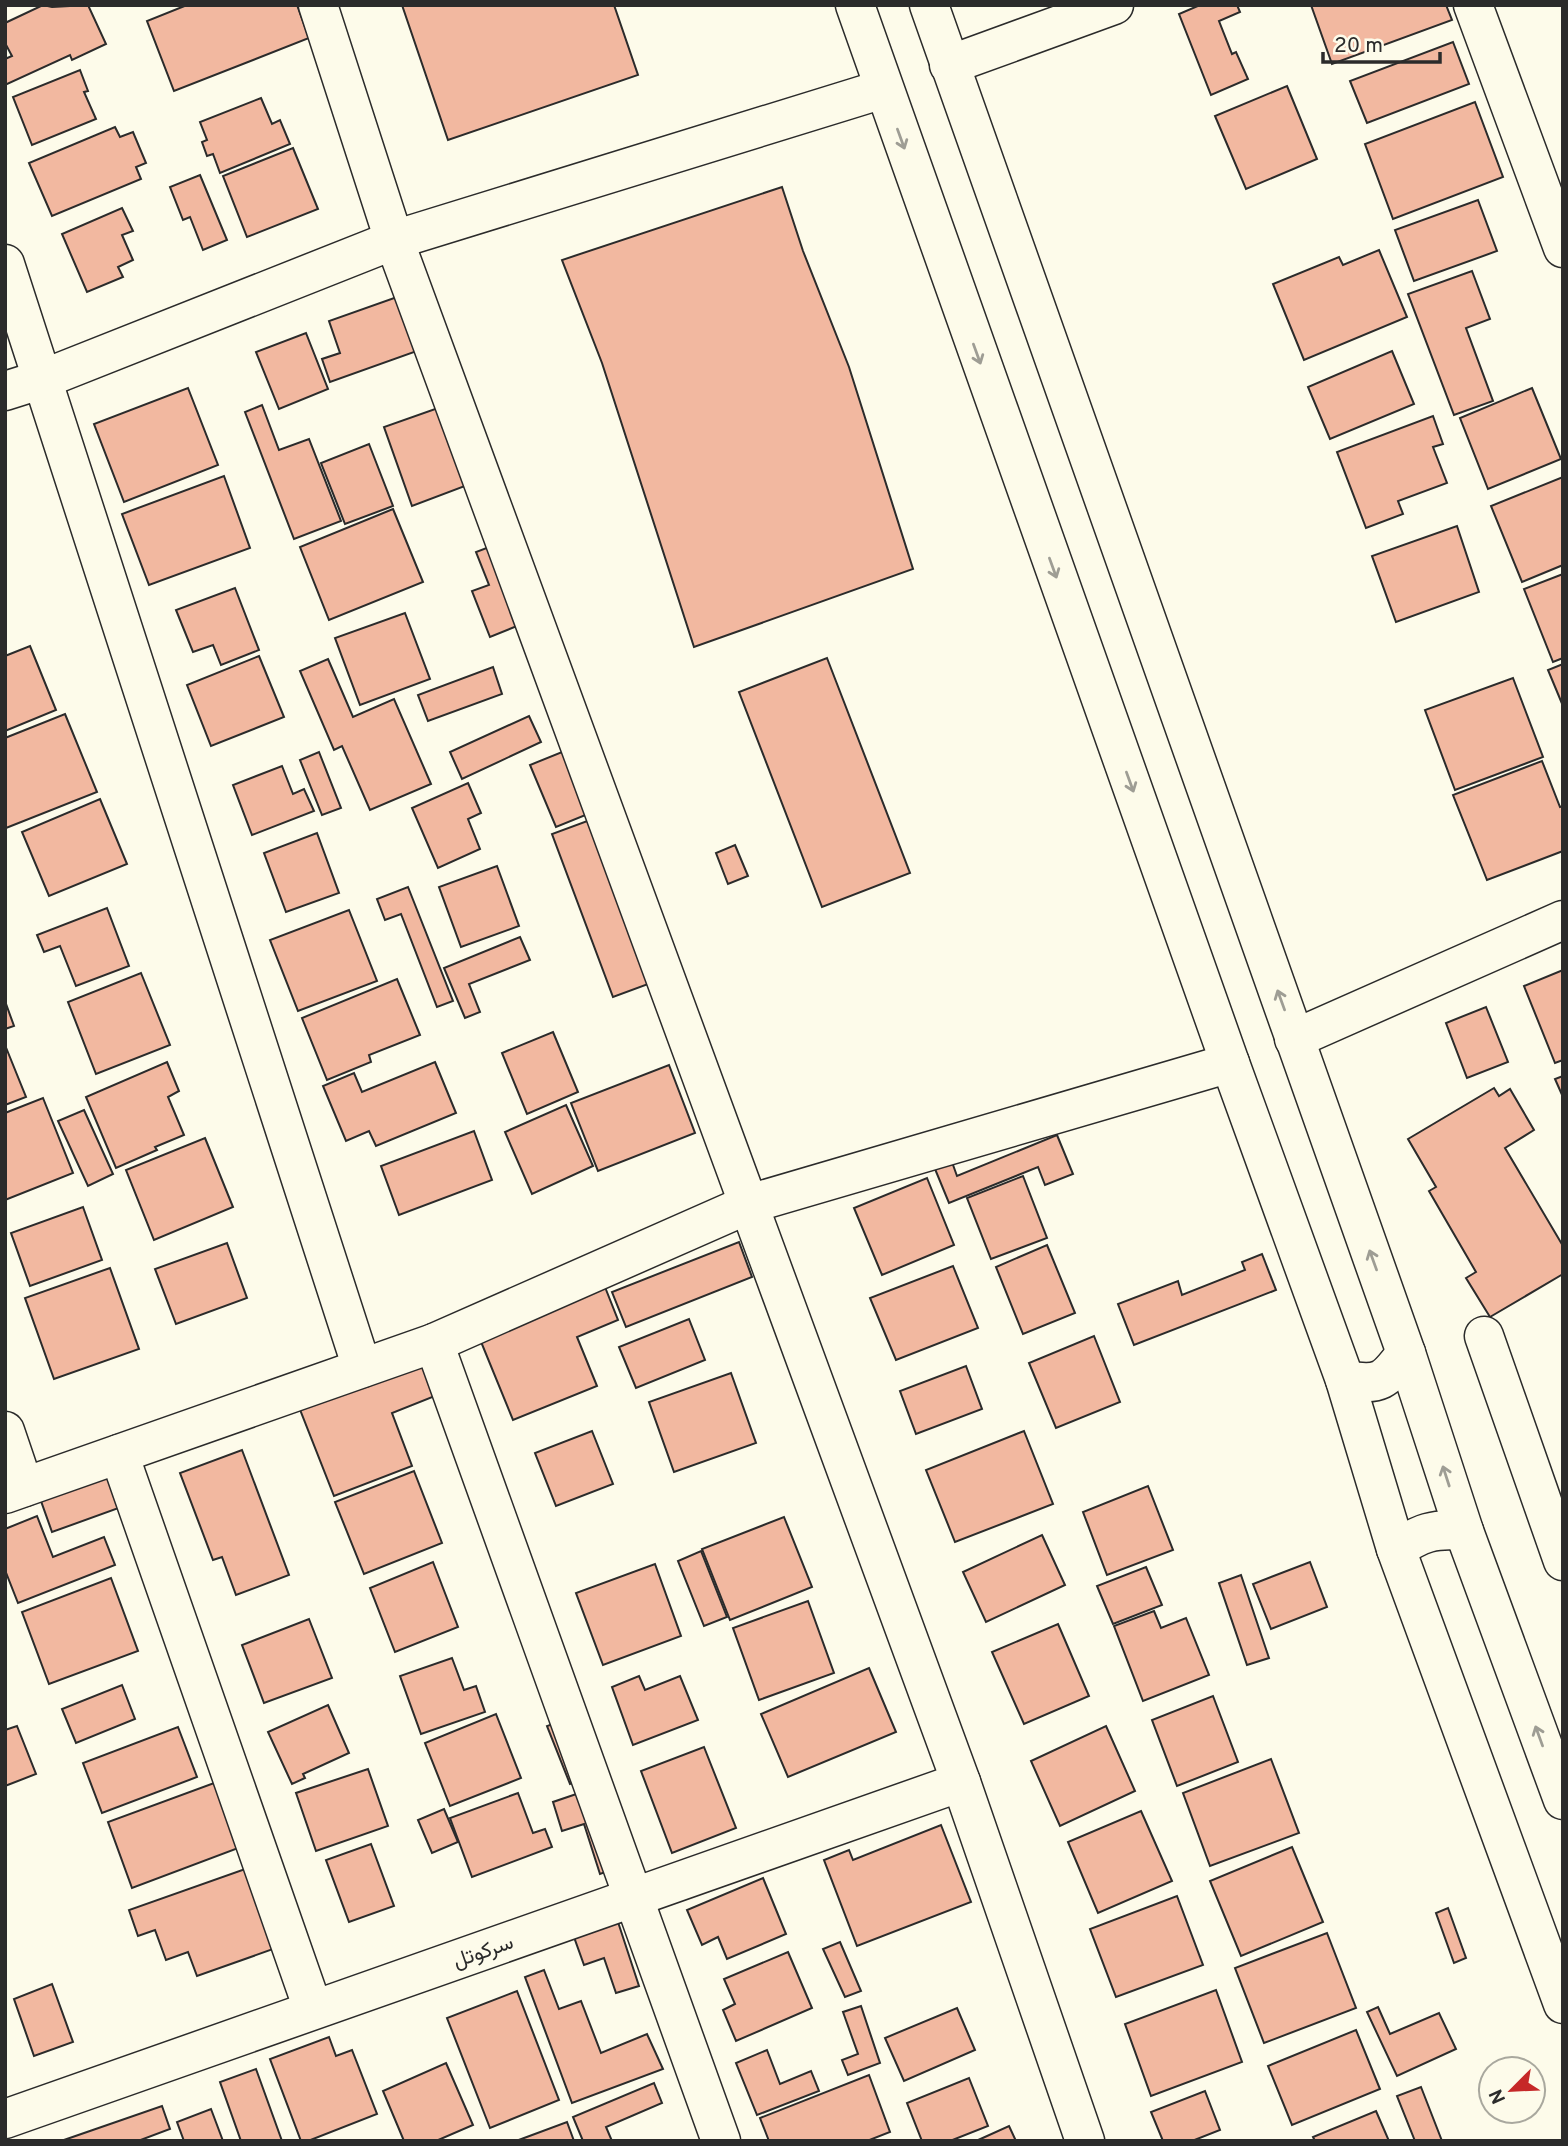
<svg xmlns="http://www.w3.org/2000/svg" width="1568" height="2146" font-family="Overpass,Vazirmatn,sans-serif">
<rect width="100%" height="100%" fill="#fdfbea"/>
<g fill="#f2b8a0" stroke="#2b2b2b" stroke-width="2">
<path d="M43,5L52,7L88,5L106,44L72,60L70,55L5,85V59L12,56L5,43V23Z"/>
<path d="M187,5H297L309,38L174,91L147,21Z"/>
<path d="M402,5H614L638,75L448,140Z"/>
<path d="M1200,5H1237L1240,12L1219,21L1232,54L1236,52L1248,79L1211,95L1179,14Z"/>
<path d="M1311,5H1446L1452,20L1332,64Z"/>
<path d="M1453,42L1469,84L1367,123L1350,81Z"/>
<path d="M80,70L88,91L84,92L96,119L32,145L13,97Z"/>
<path d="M1287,86L1317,159L1246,189L1215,116Z"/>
<path d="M261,98L272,124L280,120L290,144L220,173L213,154L207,156L202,142L207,140L200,122Z"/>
<path d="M1475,102L1503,177L1393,219L1365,144Z"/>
<path d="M115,127L120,137L133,132L146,163L136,167L141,179L52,216L29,163Z"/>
<path d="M293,148L318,209L247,237L223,176Z"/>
<path d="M200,175L227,240L203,250L190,217L183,220L170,187Z"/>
<path d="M782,187L803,251L849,367L913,569L694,647L602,363L562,260Z"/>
<path d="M1478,200L1497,251L1414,281L1395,230Z"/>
<path d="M122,208L133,231L122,235L133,260L118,267L123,277L87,292L62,234Z"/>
<path d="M1379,250L1407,317L1304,360L1273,284L1339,257L1343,265Z"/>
<path d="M1472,271L1490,319L1466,328L1493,401L1454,415L1408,294Z"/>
<path d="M397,297L417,351L330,382L322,359L340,353L329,321Z"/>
<path d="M306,333L328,389L279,409L256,352Z"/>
<path d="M1392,351L1414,404L1330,439L1308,387Z"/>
<path d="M188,388L218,465L124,502L94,424Z"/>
<path d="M1532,388L1561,459L1488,489L1460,418Z"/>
<path d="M262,405L279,450L309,439L341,521L294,539L245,412Z"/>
<path d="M438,408L465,486L412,506L384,427Z"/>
<path d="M1433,416L1443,444L1433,447L1447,483L1398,501L1403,514L1366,528L1337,452Z"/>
<path d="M369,444L393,506L345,524L321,463Z"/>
<path d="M224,476L250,548L149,585L122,514Z"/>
<path d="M1563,477V565L1522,582L1491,506Z"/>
<path d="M393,509L423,582L329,620L300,547Z"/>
<path d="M1457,526L1479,592L1396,622L1372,556Z"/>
<path d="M497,544L527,622L490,637L472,591L489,585L476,552Z"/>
<path d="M1563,574V658L1553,662L1524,589Z"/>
<path d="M235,588L259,650L221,665L213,645L193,652L176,610Z"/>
<path d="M405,613L430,679L360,705L335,638Z"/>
<path d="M30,646L56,710L5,731V656Z"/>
<path d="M259,656L284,717L211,746L187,685Z"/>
<path d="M827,658L910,873L822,907L739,692Z"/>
<path d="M328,659L353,717L394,699L431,784L370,810L342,746L334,750L300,671Z"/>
<path d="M1563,664V706L1548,670Z"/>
<path d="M493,667L502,694L428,721L418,695Z"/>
<path d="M1513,678L1543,757L1455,790L1425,710Z"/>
<path d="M65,714L97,792L6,828L5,738Z"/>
<path d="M529,716L541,742L462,779L450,752Z"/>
<path d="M567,750L593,812L556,827L530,765Z"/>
<path d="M319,752L341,808L322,815L300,760Z"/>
<path d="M1542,761L1560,807L1563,806V851L1487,880L1453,795Z"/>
<path d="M282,766L293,794L304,789L314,811L252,835L233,785Z"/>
<path d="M468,783L481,813L468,819L480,849L438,868L412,808Z"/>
<path d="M100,799L127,864L49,896L22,832Z"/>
<path d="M590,820L651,983L613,997L552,834Z"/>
<path d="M317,833L339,893L286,912L264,853Z"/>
<path d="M735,845L748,876L728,884L716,853Z"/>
<path d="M497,866L519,926L461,947L439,887Z"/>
<path d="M408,887L453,1001L437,1007L401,914L385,920L377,899Z"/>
<path d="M107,908L129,966L76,986L60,946L44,952L37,935Z"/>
<path d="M349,910L377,981L298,1011L270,940Z"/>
<path d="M520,937L530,960L469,984L480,1012L465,1018L444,968Z"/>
<path d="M1563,970V1060L1555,1063L1524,986Z"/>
<path d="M141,973L170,1045L96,1074L68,1002Z"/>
<path d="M397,979L420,1035L369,1055L371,1062L327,1080L302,1018Z"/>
<path d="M5,1001L14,1026L5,1029Z"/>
<path d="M1486,1007L1508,1062L1467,1078L1446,1023Z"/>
<path d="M553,1032L578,1092L527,1114L502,1053Z"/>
<path d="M5,1045L26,1097L5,1105Z"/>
<path d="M167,1062L179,1091L168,1097L184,1135L155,1147L157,1150L116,1168L86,1097Z"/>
<path d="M435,1062L456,1113L376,1146L369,1131L346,1141L323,1086L354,1073L362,1092Z"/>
<path d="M669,1065L695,1133L598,1171L571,1103Z"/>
<path d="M1563,1076V1097L1555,1079Z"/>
<path d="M1494,1088L1499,1096L1510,1089L1534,1130L1505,1148L1563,1246V1274L1490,1317L1466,1278L1476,1272L1429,1191L1436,1187L1408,1139Z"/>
<path d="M43,1098L73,1173L5,1200V1113Z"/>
<path d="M566,1105L593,1166L532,1194L505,1132Z"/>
<path d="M84,1110L113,1174L88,1186L58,1121Z"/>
<path d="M474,1131L492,1180L399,1215L381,1166Z"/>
<path d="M1057,1135L1073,1174L1045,1185L1038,1167L949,1203L935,1169L952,1162L957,1176Z"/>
<path d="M205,1138L233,1207L154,1240L126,1170Z"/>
<path d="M1023,1176L1047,1238L991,1259L967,1198Z"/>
<path d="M927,1178L954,1245L882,1275L854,1208Z"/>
<path d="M83,1207L102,1260L30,1286L11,1233Z"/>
<path d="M739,1242L752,1277L626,1327L612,1292Z"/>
<path d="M227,1243L247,1298L176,1324L155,1269Z"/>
<path d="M1047,1245L1075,1313L1023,1334L996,1267Z"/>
<path d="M1262,1254L1276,1290L1134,1345L1118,1304L1178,1281L1182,1295L1245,1270L1242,1262Z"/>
<path d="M953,1266L978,1328L896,1360L870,1298Z"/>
<path d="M110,1268L139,1349L54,1379L25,1298Z"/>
<path d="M603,1282L618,1320L577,1337L597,1386L513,1420L477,1332Z"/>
<path d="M689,1319L705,1360L636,1388L619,1347Z"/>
<path d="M1094,1336L1120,1402L1056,1428L1029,1363Z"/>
<path d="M431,1356L445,1392L392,1413L412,1466L334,1496L299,1407Z"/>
<path d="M966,1366L982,1409L916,1434L900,1391Z"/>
<path d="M731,1373L756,1443L674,1472L649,1402Z"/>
<path d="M592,1431L613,1484L556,1506L535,1453Z"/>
<path d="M1024,1431L1053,1504L955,1542L926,1470Z"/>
<path d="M242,1450L289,1575L236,1595L222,1557L213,1560L180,1473Z"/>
<path d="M414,1471L442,1543L364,1574L335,1502Z"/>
<path d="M115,1474L127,1505L52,1532L41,1501Z"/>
<path d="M1148,1486L1173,1550L1107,1575L1083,1512Z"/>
<path d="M37,1516L53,1557L104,1537L115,1565L18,1603L5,1570V1529Z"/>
<path d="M784,1517L812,1587L730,1620L702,1549Z"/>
<path d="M1042,1535L1065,1585L986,1622L963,1572Z"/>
<path d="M701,1551L727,1617L704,1626L678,1561Z"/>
<path d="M433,1562L458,1627L395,1652L370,1588Z"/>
<path d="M1310,1562L1327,1607L1271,1629L1253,1584Z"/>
<path d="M655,1564L681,1636L603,1665L576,1593Z"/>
<path d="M1146,1567L1162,1605L1113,1624L1097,1586Z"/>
<path d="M1241,1575L1269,1658L1247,1665L1219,1583Z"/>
<path d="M111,1578L138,1651L49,1684L22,1612Z"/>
<path d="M808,1601L834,1673L759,1700L733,1628Z"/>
<path d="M1154,1611L1161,1628L1186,1618L1209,1675L1143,1701L1114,1626Z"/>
<path d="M309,1619L332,1678L264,1703L242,1645Z"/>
<path d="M1058,1624L1089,1696L1024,1724L992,1652Z"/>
<path d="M452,1658L464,1690L476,1686L485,1712L421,1734L400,1676Z"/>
<path d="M869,1668L896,1732L788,1777L761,1714Z"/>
<path d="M639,1676L645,1690L680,1676L698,1720L633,1745L612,1687Z"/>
<path d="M122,1685L135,1719L76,1743L62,1709Z"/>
<path d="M1213,1696L1238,1762L1177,1786L1152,1720Z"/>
<path d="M328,1705L349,1753L303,1774L305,1778L292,1784L268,1732Z"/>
<path d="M496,1714L521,1778L450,1806L425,1743Z"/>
<path d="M559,1722L583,1779L570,1784L547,1726Z"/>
<path d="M17,1726L36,1774L5,1786V1730Z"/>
<path d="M1106,1726L1135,1791L1060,1826L1031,1761Z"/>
<path d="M178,1727L197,1777L102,1813L83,1763Z"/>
<path d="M704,1747L736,1828L672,1853L641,1771Z"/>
<path d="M1271,1759L1299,1833L1210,1866L1183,1793Z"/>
<path d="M368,1769L388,1826L316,1851L296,1793Z"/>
<path d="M225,1779L249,1844L132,1888L108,1822Z"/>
<path d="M588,1790L614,1869L600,1874L584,1824L562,1831L553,1802Z"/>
<path d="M518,1793L533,1833L545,1829L552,1847L472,1877L450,1818Z"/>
<path d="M444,1809L458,1842L432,1853L418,1820Z"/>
<path d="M1141,1811L1172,1881L1098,1913L1068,1842Z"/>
<path d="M941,1825L971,1902L857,1946L824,1860L849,1850L853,1860Z"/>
<path d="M371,1844L394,1906L349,1922L326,1860Z"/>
<path d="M1292,1847L1323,1922L1241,1956L1210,1881Z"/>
<path d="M248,1868L276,1948L197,1976L188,1952L166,1960L155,1930L138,1936L129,1910Z"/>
<path d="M763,1878L786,1934L727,1959L718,1937L702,1945L687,1910Z"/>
<path d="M1177,1896L1203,1965L1116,1997L1090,1929Z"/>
<path d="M1448,1908L1466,1958L1454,1963L1436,1913Z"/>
<path d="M618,1922L639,1986L616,1993L604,1958L584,1965L574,1937Z"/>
<path d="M1327,1933L1356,2008L1264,2043L1235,1968Z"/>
<path d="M840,1942L861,1991L845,1997L823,1949Z"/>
<path d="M788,1952L812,2008L736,2041L723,2010L735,2004L724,1979Z"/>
<path d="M544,1970L559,2009L581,2001L601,2053L647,2034L663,2069L572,2103L525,1977Z"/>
<path d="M52,1984L73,2042L34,2056L14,1999Z"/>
<path d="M1216,1990L1242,2062L1151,2096L1125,2024Z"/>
<path d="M517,1991L559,2100L490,2128L447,2018Z"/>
<path d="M861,2006L880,2063L848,2075L842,2060L858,2054L843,2012Z"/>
<path d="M1378,2007L1390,2034L1439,2013L1456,2049L1397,2076L1367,2012Z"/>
<path d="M957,2008L975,2050L904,2081L885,2038Z"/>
<path d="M1356,2030L1380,2089L1292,2125L1268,2066Z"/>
<path d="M329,2037L336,2056L352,2050L377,2114L308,2141H301L270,2059Z"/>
<path d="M767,2050L780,2084L811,2071L819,2091L757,2115L736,2063Z"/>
<path d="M446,2063L473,2125L436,2141H404L383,2091Z"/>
<path d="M256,2069L282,2141H241L220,2082Z"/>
<path d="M869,2075L890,2132L867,2141H769L760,2118Z"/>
<path d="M969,2078L988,2126L950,2141H922L907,2103Z"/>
<path d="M654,2083L662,2103L606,2127L612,2141H583L573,2117Z"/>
<path d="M1421,2087L1442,2141H1415L1397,2096Z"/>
<path d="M1205,2091L1220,2130L1192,2141H1163L1151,2112Z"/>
<path d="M162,2106L170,2129L138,2141H61Z"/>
<path d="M211,2109L223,2141H184L177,2122Z"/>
<path d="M1376,2111L1389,2141H1315L1313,2137Z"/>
<path d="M567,2122L574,2141H516Z"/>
<path d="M1009,2126L1016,2141H976Z"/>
</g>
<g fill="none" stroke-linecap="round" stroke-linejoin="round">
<defs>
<g id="minor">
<path d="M318,5L394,240L961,1782L1085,2141"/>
<path d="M1473,5L1563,248"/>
<path d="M949,65L1114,5"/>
<path d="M5,264L362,1368"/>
<path d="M5,391L43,379L394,240L883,89"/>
<path d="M1294,1039L1563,920"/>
<path d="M1484,1336L1563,1561"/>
<path d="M434,1343L721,2141"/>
<path d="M5,1431L24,1487"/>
<path d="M119,1454L313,2009"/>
<path d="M5,1494L434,1343L749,1204L1230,1063"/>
<path d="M5,2119L961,1782"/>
</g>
<g id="major">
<path d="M855,5L1230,1063L1345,1380L1396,1549L1563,2004"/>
<path d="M929,5L1406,1353L1464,1531L1563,1800"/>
<path d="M1345,1380C1381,1386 1385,1381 1406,1353"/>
<path d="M1396,1549C1421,1533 1433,1528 1464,1531"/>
</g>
</defs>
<use href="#minor" stroke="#2b2b2b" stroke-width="41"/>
<use href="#major" stroke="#2b2b2b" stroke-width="41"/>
<use href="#minor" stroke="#fdfbea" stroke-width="38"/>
<use href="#major" stroke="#fdfbea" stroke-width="38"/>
</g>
<defs><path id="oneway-shaft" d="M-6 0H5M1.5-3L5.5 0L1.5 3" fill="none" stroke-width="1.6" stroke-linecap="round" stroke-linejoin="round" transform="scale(1.75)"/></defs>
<g stroke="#9e9d94">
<use href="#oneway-shaft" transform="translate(901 139) rotate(70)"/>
<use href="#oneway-shaft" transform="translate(977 354) rotate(70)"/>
<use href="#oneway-shaft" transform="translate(1053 568) rotate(70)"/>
<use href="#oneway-shaft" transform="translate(1130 782) rotate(70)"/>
<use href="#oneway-shaft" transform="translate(1281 1000) rotate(-110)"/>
<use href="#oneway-shaft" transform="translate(1373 1260) rotate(-110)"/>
<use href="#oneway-shaft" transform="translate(1446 1476) rotate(-108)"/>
<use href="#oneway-shaft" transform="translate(1539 1736) rotate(-110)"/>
</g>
<g text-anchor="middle" stroke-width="5" stroke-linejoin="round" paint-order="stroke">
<g font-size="21" fill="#2b2b2b" stroke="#fdfbea">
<text transform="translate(483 1951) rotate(-19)" y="7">سرکوتل</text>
</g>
</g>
<rect width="1568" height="2146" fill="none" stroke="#2b2b2b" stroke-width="14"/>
<g transform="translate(1512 2090) rotate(246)"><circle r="33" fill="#fdfbea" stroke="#a9a89e" stroke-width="2"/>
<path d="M0-5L12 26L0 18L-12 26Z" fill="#c62828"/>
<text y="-10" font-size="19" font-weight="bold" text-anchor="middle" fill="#2b2b2b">N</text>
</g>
<path d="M1323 52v10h117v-10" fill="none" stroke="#2b2b2b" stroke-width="3.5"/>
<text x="1334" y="52" font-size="21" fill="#2b2b2b" stroke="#fdfbea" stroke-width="5" paint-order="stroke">20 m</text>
</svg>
